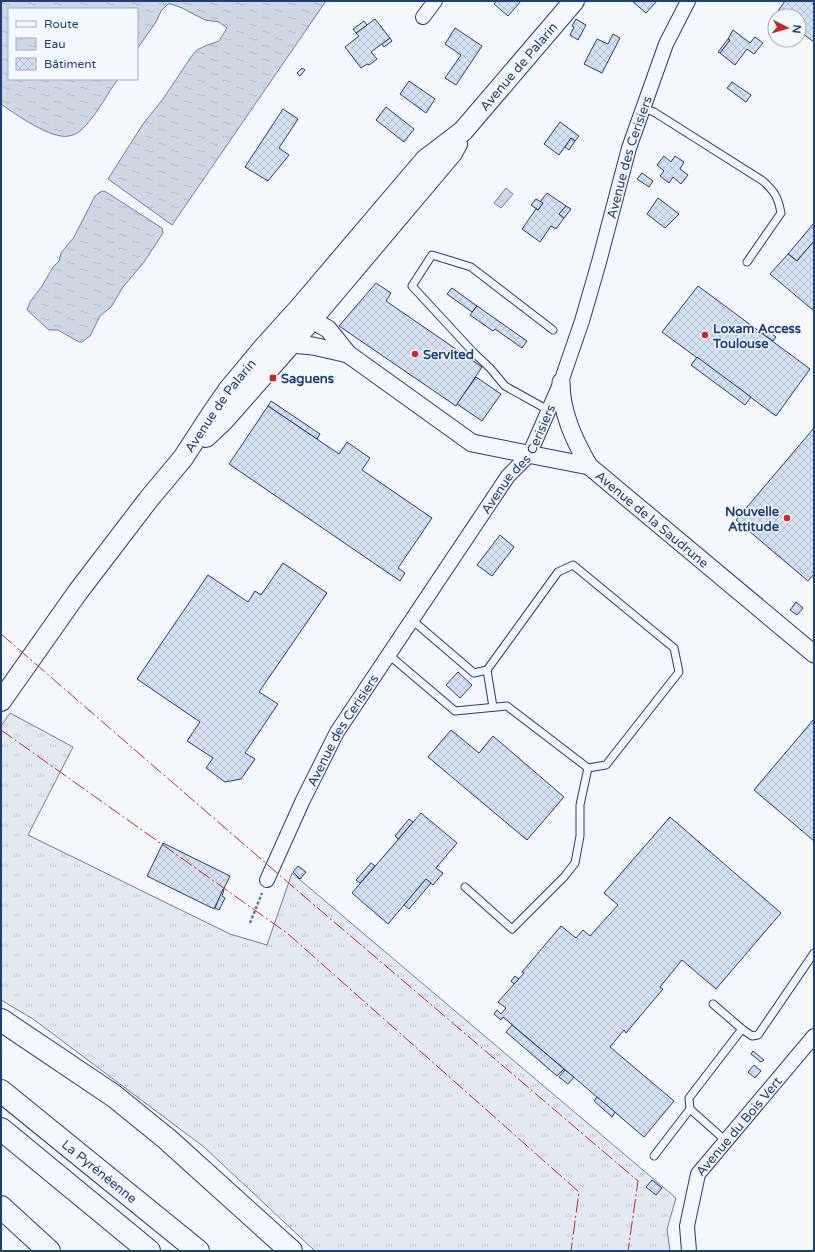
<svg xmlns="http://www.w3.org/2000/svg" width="815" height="1252" font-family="'Varela Round',sans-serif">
<defs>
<pattern id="grass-tufts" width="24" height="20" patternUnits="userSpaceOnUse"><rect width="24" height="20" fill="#e3e9f0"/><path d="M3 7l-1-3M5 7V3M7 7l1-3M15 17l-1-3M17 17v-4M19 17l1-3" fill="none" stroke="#c2c9d1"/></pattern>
<pattern id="water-ripples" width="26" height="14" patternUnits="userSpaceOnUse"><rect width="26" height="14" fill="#cfd7e4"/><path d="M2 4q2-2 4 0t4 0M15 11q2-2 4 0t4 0" fill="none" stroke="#b1bac7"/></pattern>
<pattern id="building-cross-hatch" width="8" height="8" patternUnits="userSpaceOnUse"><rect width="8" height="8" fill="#d5e0f0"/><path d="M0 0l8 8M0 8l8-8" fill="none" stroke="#b6c1d1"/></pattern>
</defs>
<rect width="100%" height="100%" fill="#f4f7fb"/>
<path fill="url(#grass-tufts)" stroke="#687fa3" d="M10,713L73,747L28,835L230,934L267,945L292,873L676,1198L667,1229L670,1251H315L204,1147L33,1019L1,1000V726Z"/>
<g fill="url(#water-ripples)" stroke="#687fa3">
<path d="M1,1H326L172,225L108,179L143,124L163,99L191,57L197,50L205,46L219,41L227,28L219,22L205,20L182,8L171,4H168L161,11L156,22L137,49V9H9V79H118C107,94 99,111 87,124C82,130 76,135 69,136C52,140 15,114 1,104Z"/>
<path d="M506,188L513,194L501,208L494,203Z"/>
<path d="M103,191L106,192L162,228L163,233L144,262L123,287L111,307L100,316L90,336L82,342H79L58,330H49L27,310L30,302L42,286L53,267L59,261L61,253L74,237L95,196L100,192Z"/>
</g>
<g fill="url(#building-cross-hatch)" stroke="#1d3f73">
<path d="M496,1H521L508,16L494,4Z"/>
<path d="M632,1H657L646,13Z"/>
<path d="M785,1H812L814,3V42L799,31V16H778L776,14Z"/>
<path d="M375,19L390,38L371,52L377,59L369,65L367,64L361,68L345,47L359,36L356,33Z"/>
<path d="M576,19L586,25L578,40L570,35L574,27L572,26Z"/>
<path d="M364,21L367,25L356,33L353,29Z"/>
<path d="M455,28L482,46L456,85L445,78L461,55L445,44Z"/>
<path d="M733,30L750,43L755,37L763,43L754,54L747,49L735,65L720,53L730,40L728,39Z"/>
<path d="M613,34L620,38L602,73L584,64L597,39L608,44Z"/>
<path d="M390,38L392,41L384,47L382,44Z"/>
<path d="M728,39L730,40L720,53L718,52Z"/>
<path d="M302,68L305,70L300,76L297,73Z"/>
<path d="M409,81L435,99L426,113L400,94Z"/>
<path d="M732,82L751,95L746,102L727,88Z"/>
<path d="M386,107L414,129L404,142L376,120Z"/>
<path d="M283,109L298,119L279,148L289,155L268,181L245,167Z"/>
<path d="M560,122L579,136L575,141L571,138L559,155L544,144Z"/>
<path d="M571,138L575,141L569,150L565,147Z"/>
<path d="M664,156L671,162L675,156L684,162L680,169L688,175L681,184L673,177L669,183L660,176L664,171L657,165Z"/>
<path d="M642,173L653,181L649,187L637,179Z"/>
<path d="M547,193L566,206L559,214L564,218L556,229L551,226L540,242L522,229L536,209L538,210L543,203L540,202Z"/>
<path d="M658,198L679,214L665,228L647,214Z"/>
<path d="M536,199L543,203L538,210L531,205Z"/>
<path d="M566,206L571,209L564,218L559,214Z"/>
<path d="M814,223V241L797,261L788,254Z"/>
<path d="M814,241V311L770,274L788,254L797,261Z"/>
<path d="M376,283L391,293L386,301L482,367L456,406L339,326Z"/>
<path d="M698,286L810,369L776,416L662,332Z"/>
<path d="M452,288L477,306L472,312L447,294Z"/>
<path d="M477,306L527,341L522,348L495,329L493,331L470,315Z"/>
<path d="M767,330L776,337L773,341L763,334Z"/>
<path d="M697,357L751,397L745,405L691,365Z"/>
<path d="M476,377L501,394L482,421L457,404Z"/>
<path d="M271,401L320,434L317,439L268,406Z"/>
<path d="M268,406L339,454L347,442L370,458L362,470L432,518L398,568L405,573L400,581L229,464Z"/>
<path d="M814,428V574L808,581L736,520Z"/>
<path d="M500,535L514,547L492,576L477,565Z"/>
<path d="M283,563L327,593L259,692L278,704L245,753L255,759L241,779L225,782L206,768L213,758L187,741L200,722L137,679L208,575L248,602L255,591L261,595Z"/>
<path d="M796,602L803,608L797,615L790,610Z"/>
<path d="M458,672L472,685L460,698L446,685Z"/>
<path d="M814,719V841L754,790Z"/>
<path d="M451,730L479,753L493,736L564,797L527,840L428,757Z"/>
<path d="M421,813L457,843L436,868L443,873L433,885L426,879L388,924L352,893Z"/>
<path d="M670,817L781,913L716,989L682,960L660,987L663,989L626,1033L624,1030L610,1047L674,1101L644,1137L503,1017L501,1020L494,1014L497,1010L501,1014L506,1008L498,1002L524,973L522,972L561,926L576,938L583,930L590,936L618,905L604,893Z"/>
<path d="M409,819L413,822L398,839L395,836Z"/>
<path d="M163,843L230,876L214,909L147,876Z"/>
<path d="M371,863L375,866L360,883L356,880Z"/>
<path d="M298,866L306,872L300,879L293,872Z"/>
<path d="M426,879L431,883L409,909L404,905Z"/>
<path d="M223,889L224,890L222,896L225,898L219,910L215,908Z"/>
<path d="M515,976L519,979L514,984L511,981Z"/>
<path d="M512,1025L564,1069L557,1076L506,1032Z"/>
<path d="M753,1051L764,1060L761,1062L751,1054Z"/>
<path d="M754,1065L761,1071L755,1078L748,1072Z"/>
<path d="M565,1070L574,1077L568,1084L559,1077Z"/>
<path d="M597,1097L615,1112L612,1117L594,1101Z"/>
<path d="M652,1180L662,1188L656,1195L646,1187Z"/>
</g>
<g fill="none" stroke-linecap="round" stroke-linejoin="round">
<defs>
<g id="service">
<path d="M643,108L654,112L763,181C775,192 778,197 781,213L747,262"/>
<path d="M548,410L505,386L490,368L473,352L412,286L432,255L471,267L553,330"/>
<path d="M389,655L455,711L507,706L588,768L606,765L679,672L674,648L573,565L558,572L487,670L474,673L412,620"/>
<path d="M487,670L493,707"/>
<path d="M465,887L512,929L564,877L575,863L580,836V805L588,768"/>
<path d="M713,1004L742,1029"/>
<path d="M690,1109L689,1098L742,1029L752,1036L758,1035L814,953"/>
<path d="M654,1156L690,1109L726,1141"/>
</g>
<g id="minor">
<path d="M423,17L435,1"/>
<path id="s1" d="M267,880L303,800L337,732L508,476L529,455L561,382L582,321L599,262L629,148L666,44L688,1"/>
<path id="s2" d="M689,1251L687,1226L698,1174L814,1036"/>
</g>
<g id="tertiary">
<path id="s3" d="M300,318L312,320L328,329L348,354L472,443L589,466L814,654"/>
<path d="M291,344L313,346L348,354"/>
<path d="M561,382C561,412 574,440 589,466"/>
</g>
<g id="secondary">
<path d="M206,437L224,420L291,344L452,153L457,144"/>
<path id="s4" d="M1,701L77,593L148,500L183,458L213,412L229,389L264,347L301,306L425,160L463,131L574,1"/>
</g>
<g id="motorway">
<path d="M1,1020L114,1096L167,1139L291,1251"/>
<path id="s5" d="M1,1091L198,1251"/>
<path d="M1,1129L149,1251"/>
<path d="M1,1207L49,1251"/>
</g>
</defs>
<use href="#service" stroke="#1d3f73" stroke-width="9"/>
<use href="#minor" stroke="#1d3f73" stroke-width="16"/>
<use href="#tertiary" stroke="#1d3f73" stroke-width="19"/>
<use href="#secondary" stroke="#1d3f73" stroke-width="22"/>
<use href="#motorway" stroke="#1d3f73" stroke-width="24"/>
<path stroke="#5e769c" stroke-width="2.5" stroke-dasharray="3 2" stroke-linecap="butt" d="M250,923L262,893"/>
<use href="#service" stroke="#f4f7fb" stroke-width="7"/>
<use href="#minor" stroke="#f4f7fb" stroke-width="14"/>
<use href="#tertiary" stroke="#f4f7fb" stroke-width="17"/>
<use href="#secondary" stroke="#f4f7fb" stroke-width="20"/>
<use href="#motorway" stroke="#f4f7fb" stroke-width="22"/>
<g stroke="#c62828" stroke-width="1" stroke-dasharray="14 3 2 3" stroke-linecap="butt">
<path d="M1,634L306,898L638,1181L628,1251"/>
<path d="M1,730L287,933L579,1192L571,1251"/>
</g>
</g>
<g fill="#c62828" stroke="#f4f7fb" stroke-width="1.5">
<circle cx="705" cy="335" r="4"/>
<circle cx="415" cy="354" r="4"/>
<rect x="269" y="374" width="8" height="8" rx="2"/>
<circle cx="787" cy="518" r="4"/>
</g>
<g text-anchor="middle" stroke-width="3" stroke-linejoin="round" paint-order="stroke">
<g font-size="13" fill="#1d3f73" stroke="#f4f7fb">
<text dy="5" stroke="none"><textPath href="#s4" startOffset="821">Avenue de Palarin</textPath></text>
<text dy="5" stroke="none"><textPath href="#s1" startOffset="816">Avenue des Cerisiers</textPath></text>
<text dy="5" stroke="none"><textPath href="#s4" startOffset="368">Avenue de Palarin</textPath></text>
<text dy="5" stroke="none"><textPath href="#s1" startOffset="492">Avenue des Cerisiers</textPath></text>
<text dy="5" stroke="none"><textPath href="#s3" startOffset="417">Avenue de la Saudrune</textPath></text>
<text dy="5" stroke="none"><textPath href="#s1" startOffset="168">Avenue des Cerisiers</textPath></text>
<text dy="5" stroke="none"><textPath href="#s2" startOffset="141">Avenue du Bois Vert</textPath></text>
<text dy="5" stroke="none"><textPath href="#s5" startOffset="127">La Pyrénéenne</textPath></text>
</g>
<g font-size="13" font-weight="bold" fill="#1d3f73" stroke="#f4f7fb" text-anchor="start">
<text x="713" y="333">Loxam Access<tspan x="713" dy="15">Toulouse</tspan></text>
<text x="423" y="359">Servited</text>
<text x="281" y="383">Saguens</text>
<text x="779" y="516" text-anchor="end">Nouvelle<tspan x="779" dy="15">Attitude</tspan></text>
</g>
</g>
<rect width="815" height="1252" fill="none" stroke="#1d3f73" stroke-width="4"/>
<rect x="8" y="8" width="130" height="72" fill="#f4f7fb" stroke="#9eadc5"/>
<rect x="16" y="21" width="20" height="6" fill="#f4f7fb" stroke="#9eadc5"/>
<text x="44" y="28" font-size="12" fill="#1d3f73">Route</text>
<rect x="16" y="38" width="20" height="12" fill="url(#water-ripples)" stroke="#9eadc5"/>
<text x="44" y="48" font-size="12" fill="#1d3f73">Eau</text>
<rect x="16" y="58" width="20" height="12" fill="url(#building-cross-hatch)" stroke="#9eadc5"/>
<text x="44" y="68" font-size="12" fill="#1d3f73">Bâtiment</text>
<g transform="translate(787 28) rotate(96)"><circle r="19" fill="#f4f7fb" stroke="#9eadc5"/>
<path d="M0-3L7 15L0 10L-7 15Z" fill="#c62828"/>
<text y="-6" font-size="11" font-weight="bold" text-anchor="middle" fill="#1d3f73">N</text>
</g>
</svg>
